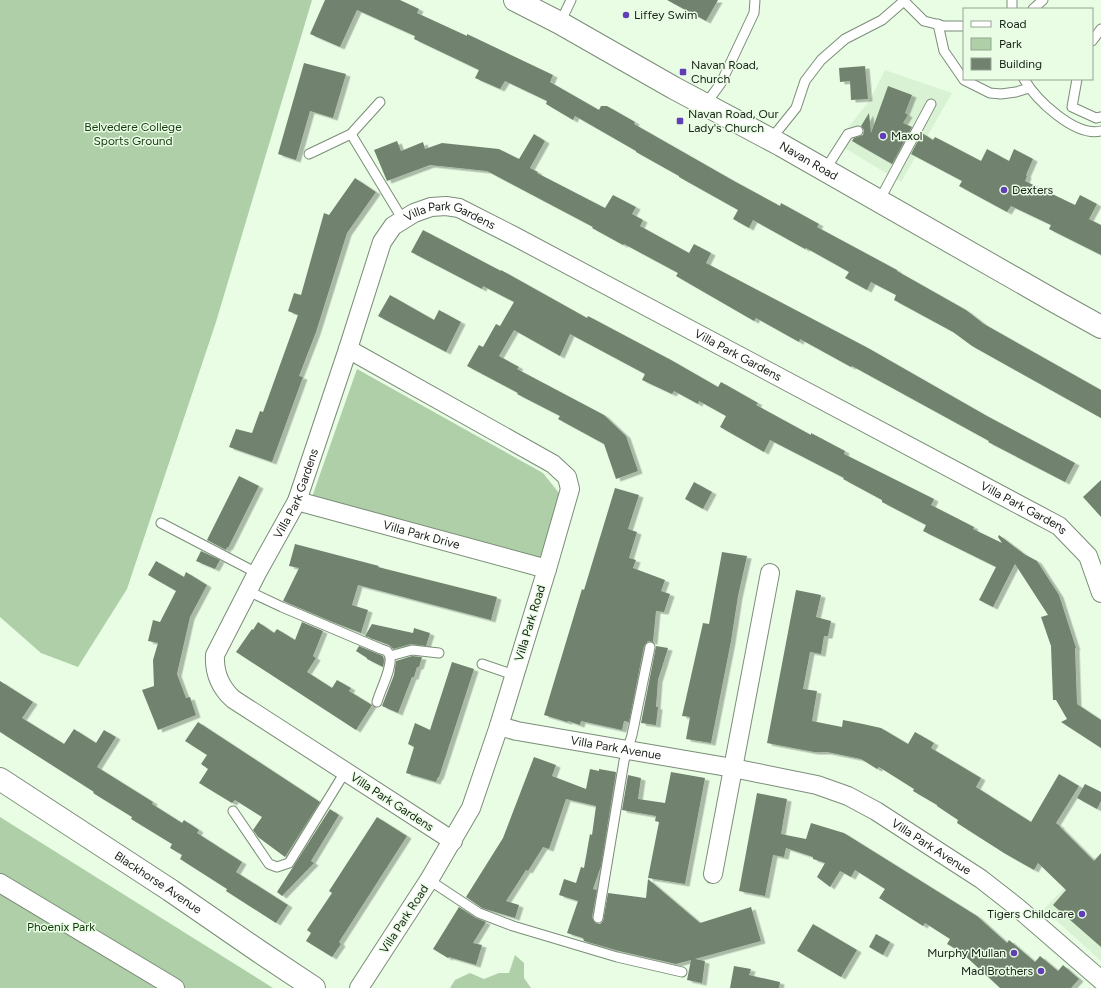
<svg xmlns="http://www.w3.org/2000/svg" width="1101" height="988" font-family="Figtree,sans-serif">
<defs>
<filter id="shadow"><feDropShadow dx="4.5" dy="2.5" stdDeviation="0" flood-color="#0004"/></filter>
</defs>
<rect width="100%" height="100%" fill="#e8fde4"/>
<g fill="#d9f2d4">
<path d="M885,70L952,93L901,182L836,143L870,100Z"/>
<path d="M1095,857L1101,863V961L1044,909Z"/>
</g>
<g fill="#aecfa8">
<path d="M0,0H312L216,322L127,589L78,667L41,653L0,617Z"/>
<path d="M357,369L543,473L559,493L540,562L312,497Z"/>
<path d="M0,817L273,988H0Z"/>
<path d="M515,955L524,963V978L531,988H450L455,980L470,973L484,979L499,973H509Z"/>
</g>
<g fill="#71836e" filter="url(#shadow)">
<path d="M325,0H400L419,9L417,13L467,36V34L553,75L550,82L599,110L601,106H607L635,122L634,124L734,181L780,206L781,203L819,224L817,227L897,270V271L966,310L984,324L1101,390V418L972,346L953,332L894,300L896,295L871,282L867,290L845,278L849,272L806,248L805,249L753,220L749,228L733,219L738,210L679,177V176L636,152V151L575,116L573,120L546,104L547,101L505,81L500,89L475,78L479,70L414,39L415,36L357,10L340,47L310,34Z"/>
<path d="M667,0H718L706,21Z"/>
<path d="M304,63L346,74L333,118L310,111L296,160L278,154Z"/>
<path d="M865,66L868,99L851,100L850,81L840,82L839,68Z"/>
<path d="M888,86L912,95L905,113L908,115L903,123L912,127L892,164L852,141L854,138L863,135L864,130L861,126L869,113L871,133Z"/>
<path d="M922,133L933,140L935,137L981,161L987,149L1009,161L1014,149L1033,159L1026,175L1027,176L1025,181L1075,205L1080,195L1097,204L1089,219L1101,225V255L1049,229L1051,225L1011,206L1007,212L959,186L962,181L911,154Z"/>
<path d="M534,134L545,141L530,168L538,172L537,173L605,208L613,195L636,207L632,214L643,220L640,226L689,253L694,244L711,253L706,263L868,348L987,416L1075,463L1065,482L988,442L989,441L852,366L851,367L800,339L799,342L756,318L754,321L676,276L678,273L624,244L623,245L592,228L593,227L487,171L430,165L387,181L374,150L397,141L401,151L423,142L425,149L442,143L499,149L519,159Z"/>
<path d="M355,178L376,192L347,233L316,332L299,376L303,377L272,462L229,447L236,429L252,433L260,411L263,412L298,315L288,311L294,293L301,295L324,213L329,215Z"/>
<path d="M423,230L501,271V270L587,318L588,316L671,360L718,387L721,382L758,403L756,405L811,435V433L845,451L844,454L934,499L931,505L974,527L973,529L1002,543L998,537L999,535L1024,554L1037,561L1059,595L1076,648H1075L1077,704L1101,720V748L1061,722L1067,719L1056,700H1053L1051,646L1041,617L1048,615L1015,564L993,607L979,600L996,567L923,531L926,525L882,502V500L843,479L844,478L770,440L764,452L720,427L726,416L699,401L698,404L674,391L672,394L642,380L645,374L570,334L560,356L514,330L499,356L519,367L517,369L604,415L626,436L638,471L616,479L604,444L558,419L560,416L517,394L518,393L467,366L479,345L483,347L496,324L500,326L514,302L483,286L482,289L411,252Z"/>
<path d="M390,295L434,320L439,310L461,322L446,352L378,316Z"/>
<path d="M239,476L259,486L228,548L227,547L226,550L207,540Z"/>
<path d="M1101,480V517L1083,497Z"/>
<path d="M694,482L712,492L703,509L685,499Z"/>
<path d="M615,488L639,495L628,529L637,532L629,558L636,560L633,568L665,580L661,591L670,594L664,612L656,611L653,642L648,641L644,646L629,722L624,721L622,730L581,721L580,725L568,721L567,722L544,715L582,589L584,590Z"/>
<path d="M295,544L379,566L378,567L497,597L491,620L358,585L352,605L368,610L361,633L335,623L283,601L299,568L289,566Z"/>
<path d="M201,551L220,560L215,569L196,561Z"/>
<path d="M722,552L747,556L738,596L731,641L711,743L686,739L690,717L682,716L703,623L709,624Z"/>
<path d="M156,561L184,577L186,572L207,585L190,617L177,674L186,698L190,697L196,715L158,730L142,690L154,686L153,660L158,643L148,641L153,620L160,622L176,591L148,575Z"/>
<path d="M796,590L821,595L816,617L831,621L828,636H824L821,654L810,652L803,689L817,691L812,721L842,727L843,720L863,724L881,728L908,744L915,732L934,743L931,748L981,778L976,787L1031,822L1059,774L1079,786L1056,823L1060,826V827L1094,861L1101,853V947L1053,905L1066,890L1038,863L1034,870L1004,853L957,823L958,820L937,806V805L913,791L914,789L879,767L877,769L861,759L827,752H814L767,743Z"/>
<path d="M258,622L274,633L277,629L295,640L302,622L323,631L313,656L316,658L307,672L332,688L337,680L351,688L349,691L372,705L356,730L236,652L252,629L253,630Z"/>
<path d="M372,624L413,633L414,628L430,633L426,646L411,644L393,649L389,645L365,636Z"/>
<path d="M359,646L383,656L384,661L383,667L367,659V658L356,651Z"/>
<path d="M656,646L668,648L658,680L656,707H658L656,725L641,723Z"/>
<path d="M412,656L422,657L419,667H417L414,677H412L398,713L382,706L394,675L396,661Z"/>
<path d="M452,662L474,669L439,777H438L436,782L406,773L414,747L408,744L415,723L430,730Z"/>
<path d="M0,681L33,702L22,718L64,744L74,729L96,743L104,730L116,737L97,767L153,802L152,804L182,823L184,820L199,830L197,833L242,862L236,872L288,905L276,923L226,891L227,889L180,859L182,855L170,848L172,844L131,819L132,817L93,793L94,792L0,732Z"/>
<path d="M198,722L320,802L285,857L258,837L253,830L262,817L235,800L232,803L199,783L208,769L201,764L207,755L185,741Z"/>
<path d="M534,757L556,765L552,776L586,789L590,769L599,771V769L616,772L601,866L593,889L597,890L592,917L595,923L600,924L603,921L608,893L646,898L648,879L700,923L751,907L761,941L695,959L705,961L702,983L687,980L691,960L676,964L619,951L584,941L583,938L567,933L578,901L559,895L564,879L576,883L581,867L584,868L590,834L592,835L596,806L566,799L549,849L543,847L528,871L526,870L506,901L519,905L515,918L482,908L466,897L503,838Z"/>
<path d="M671,772L705,778L685,884L648,878L659,822L655,821L656,816L622,810L628,775L641,778L638,799L665,803Z"/>
<path d="M1085,784L1101,792V801L1097,809L1077,798Z"/>
<path d="M757,793L787,799L781,834L806,839L811,823L844,833L977,916L1007,943L1009,940L1035,962L1040,956L1058,971L1063,965L1079,979L1071,988H1000L961,952L947,944L950,939L925,923L923,926L879,898L885,889L855,870L851,877L840,871L830,887L817,877L825,863L813,859V857L786,848L784,857L773,855L765,896L739,891Z"/>
<path d="M330,809L339,815L311,861L314,863L282,896L277,892Z"/>
<path d="M377,817L407,836L339,942L341,944L332,957L306,941L311,933L307,930L332,893L329,891Z"/>
<path d="M459,907L476,918L486,922L473,943L482,945L476,965L449,957L448,958L433,949Z"/>
<path d="M813,924L857,950L841,977L797,951Z"/>
<path d="M876,934L890,942L883,955L869,947Z"/>
<path d="M734,966L751,969L749,975L780,982L779,988H730Z"/>
</g>
<g fill="none" stroke-linecap="round" stroke-linejoin="round">
<defs>
<g id="lane">
<path d="M1012,0V9"/>
<path d="M904,1L924,21L944,26H964"/>
<path d="M1033,9L1043,0"/>
<path d="M560,23L571,0"/>
<path d="M938,24L944,51L964,80L990,93L1001,94L1016,92L1029,88"/>
<path d="M1092,41L1101,29"/>
<path d="M1024,79C1036,100 1075,137 1101,131"/>
<path d="M1077,79L1072,107L1096,118L1101,117"/>
<path d="M705,105L721,83L754,13L755,0"/>
<path d="M351,134L403,220"/>
<path d="M771,139L796,108L805,81L821,60L845,39L882,20L905,0"/>
<path d="M309,154L351,134L380,102"/>
<path d="M825,170L848,134L858,131"/>
<path d="M879,201L931,104"/>
<path d="M161,523L257,573"/>
<path d="M248,591L282,607L381,649L387,651L390,656L412,650L439,653"/>
<path d="M482,664L514,675"/>
<path d="M377,702C381,688 392,669 390,656"/>
<path d="M233,811L269,864L277,867L289,863L345,772"/>
<path d="M429,880L479,913L513,926L617,957L682,972"/>
<path d="M598,918L624,761L632,735L650,647"/>
</g>
<g id="street">
<path d="M348,349L553,464L567,477L570,489L547,569L499,726L471,808L429,880L359,988"/>
<path id="s1" d="M297,501L547,569"/>
<path id="s2" d="M499,726L517,731L733,768L817,785L848,796L876,811L981,879L1018,908L1101,980"/>
<path id="s3" d="M453,841L233,699C220,687 214,673 215,655L257,573L297,501L348,349L382,242L393,226L414,213L431,207L446,206L459,208L514,236L1059,526L1088,556L1101,593"/>
<path d="M713,874L770,573"/>
<path d="M0,883L175,988"/>
</g>
<g id="secondary">
<path id="s4" d="M515,0L560,23L674,88L781,145L1056,302L1101,327"/>
<path id="s5" d="M0,779L170,890L260,952L314,988"/>
</g>
</defs>
<use href="#lane" stroke="#7b8d78" stroke-width="11"/>
<use href="#street" stroke="#7b8d78" stroke-width="20"/>
<use href="#secondary" stroke="#7b8d78" stroke-width="24"/>
<use href="#lane" stroke="#fff" stroke-width="9"/>
<use href="#street" stroke="#fff" stroke-width="18"/>
<use href="#secondary" stroke="#fff" stroke-width="22"/>
</g>
<g fill="#5f3eb6" stroke="#e8fde4" stroke-width="1.5">
<circle cx="626" cy="15" r="4"/>
<rect x="679" y="68" width="8" height="8" rx="2"/>
<rect x="676" y="117" width="8" height="8" rx="2"/>
<circle cx="883" cy="136" r="4"/>
<circle cx="1004" cy="190" r="4"/>
<circle cx="1082" cy="914" r="4"/>
<circle cx="1014" cy="953" r="4"/>
<circle cx="1041" cy="971" r="4"/>
</g>
<g text-anchor="middle" stroke-width="3" stroke-linejoin="round" paint-order="stroke">
<g font-size="12" fill="#192017" stroke="#e8fde4" text-anchor="start">
<text x="634" y="19">Liffey Swim</text>
<text x="691" y="69">Navan Road,<tspan x="691" dy="14">Church</tspan></text>
<text x="688" y="118">Navan Road, Our<tspan x="688" dy="14">Lady's Church</tspan></text>
<text x="891" y="140">Maxol</text>
<text x="1012" y="194">Dexters</text>
<text x="1074" y="918" text-anchor="end">Tigers Childcare</text>
<text x="1006" y="957" text-anchor="end">Murphy Mullan</text>
<text x="1033" y="975" text-anchor="end">Mad Brothers</text>
</g>
<g font-size="12" fill="#15370e" stroke="#e8fde4">
<text x="133" y="131">Belvedere College<tspan x="133" dy="14">Sports Ground</tspan></text>
<text x="61" y="931">Phoenix Park</text>
</g>
<g font-size="12" fill="#192017" stroke="#e8fde4">
<text dy="4" stroke="none"><textPath href="#s4" startOffset="335">Navan Road</textPath></text>
<text dy="4" stroke="none"><textPath href="#s3" startOffset="840">Villa Park Gardens</textPath></text>
<text dy="4" stroke="none"><textPath href="#s3" startOffset="1164">Villa Park Gardens</textPath></text>
<text dy="4" stroke="none"><textPath href="#s3" startOffset="492">Villa Park Gardens</textPath></text>
<text dy="4" stroke="none"><textPath href="#s3" startOffset="1488">Villa Park Gardens</textPath></text>
<text dy="4" stroke="none"><textPath href="#s1" startOffset="129">Villa Park Drive</textPath></text>
<text transform="translate(530 623) rotate(-73)" y="4">Villa Park Road</text>
<text dy="4" stroke="none"><textPath href="#s2" startOffset="119">Villa Park Avenue</textPath></text>
<text transform="translate(392 802) rotate(33)" y="4">Villa Park Gardens</text>
<text dy="4" stroke="none"><textPath href="#s2" startOffset="454">Villa Park Avenue</textPath></text>
<text dy="4" stroke="none"><textPath href="#s5" startOffset="189">Blackhorse Avenue</textPath></text>
<text transform="translate(404 919) rotate(-57)" y="4">Villa Park Road</text>
</g>
</g>
<rect x="963" y="8" width="130" height="72" fill="#e8fde4" stroke="#95a592"/>
<rect x="971" y="21" width="20" height="6" fill="#ffffff" stroke="#95a592"/>
<text x="999" y="28" font-size="12" fill="#192017">Road</text>
<rect x="971" y="38" width="20" height="12" fill="#aecfa8" stroke="#95a592"/>
<text x="999" y="48" font-size="12" fill="#192017">Park</text>
<rect x="971" y="58" width="20" height="12" fill="#71836e" stroke="#95a592"/>
<text x="999" y="68" font-size="12" fill="#192017">Building</text>
</svg>
